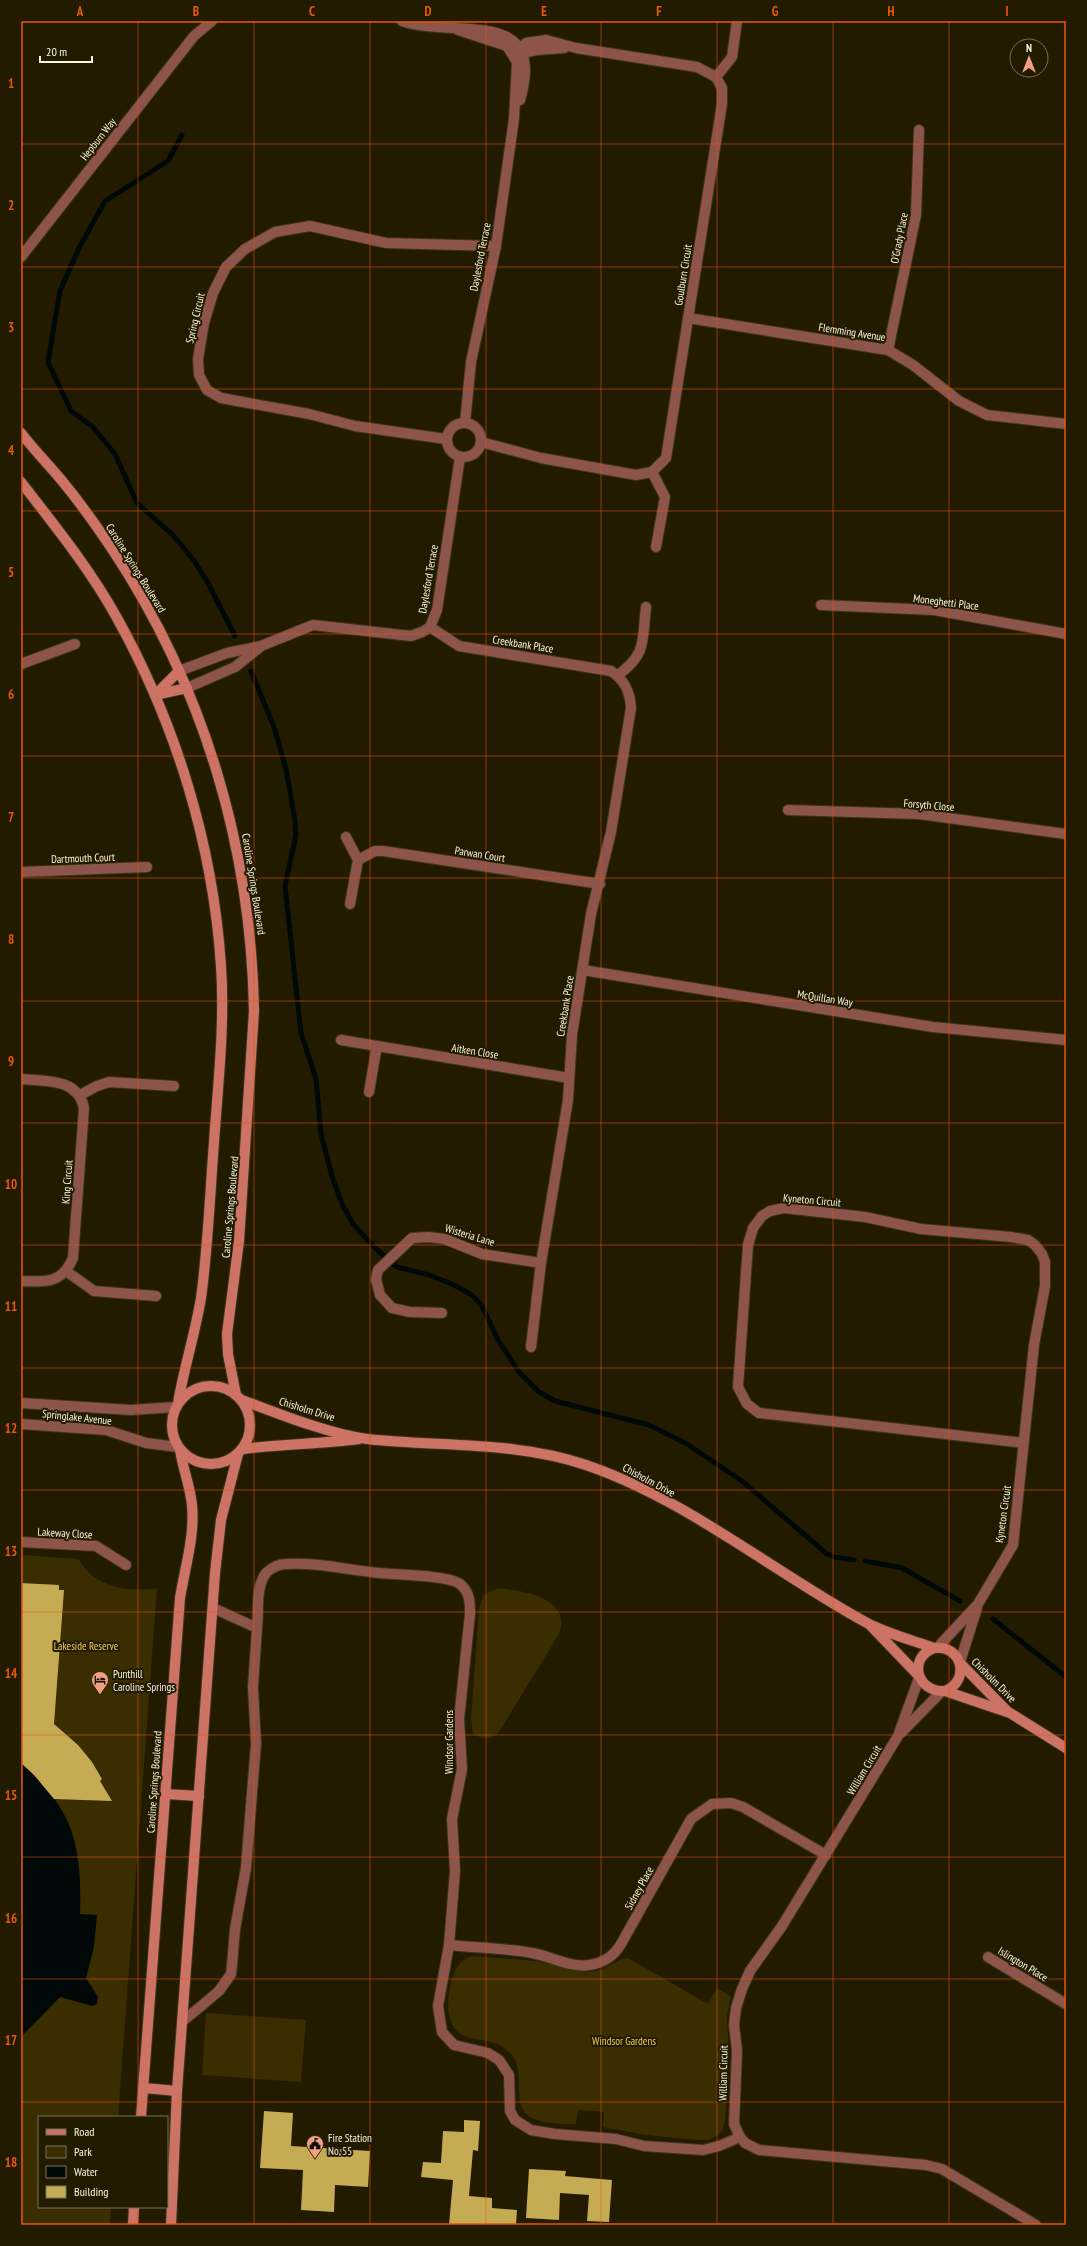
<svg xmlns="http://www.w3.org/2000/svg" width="1087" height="2246" font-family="'PT Sans Narrow',sans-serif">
<rect width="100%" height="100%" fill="#231b00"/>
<g fill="#3a2e00">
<path d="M21,1555L78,1559C82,1563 85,1570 90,1574C108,1589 135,1592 157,1588L118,2117H39V2207H111L110,2225H21Z"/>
<path d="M498,1588C524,1591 572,1598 559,1634L499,1732C491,1740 481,1740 473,1733L471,1720L479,1608L484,1595Z"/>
<path d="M473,1956L535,1961L587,1972L601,1970L620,1960L628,1958L708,2004L717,1988L731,1997L727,2016L729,2059L725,2121L722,2131L718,2135L709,2140H697L646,2135L603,2127L604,2112L578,2110L576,2124C564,2124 549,2124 537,2120C507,2111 528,2075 512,2055C493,2034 473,2045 458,2032C442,2018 448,1981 458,1966C461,1960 467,1958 473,1956Z"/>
<path d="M206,2013L306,2020L301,2082L202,2075Z"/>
</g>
<path fill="#000808" d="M21,1763C74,1810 82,1845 80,1914L97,1915L94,1947L86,1978L98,1997L97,2004L92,2006L60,1997L21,2037Z"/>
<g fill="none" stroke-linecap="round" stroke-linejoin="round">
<g stroke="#000808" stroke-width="5">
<path d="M182,135L168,161L105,201L79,248L60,291L48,362L71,411L92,426L115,454L137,503L174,536L195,562L208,583L235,636"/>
<path d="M251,671L274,727L286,769L295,821L296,835L285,886L301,1033L316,1079L321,1134L332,1176L342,1204L353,1224L375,1248L397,1267L429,1275L454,1285L472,1295L482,1306L498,1340L519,1372L539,1392L555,1401L649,1425L687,1444L742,1481L827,1554L834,1557L854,1560"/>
<path d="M865,1561L902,1568L960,1601"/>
<path d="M993,1619L1066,1677"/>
</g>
</g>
<g fill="#c5ab54">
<path d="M21,1583L59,1585V1590H64L54,1724L78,1745L92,1762L102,1779L100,1781L112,1801L54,1799L34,1775L21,1763Z"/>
<path d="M264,2111L293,2113L291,2146L370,2151L368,2187L335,2185L334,2212L301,2210L303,2170L260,2168Z"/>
<path d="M464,2120L480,2121L478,2151L473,2150L469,2196L492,2198V2208L517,2210L516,2225H449L453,2180L421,2177L423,2162L441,2163L443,2131L464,2132Z"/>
<path d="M529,2169L566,2171L565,2176L612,2180L609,2222L587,2221L589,2195L560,2193L559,2220L526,2218Z"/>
</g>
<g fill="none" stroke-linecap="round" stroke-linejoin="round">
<defs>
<g id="street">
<path d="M402,21C454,39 548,5 520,100"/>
<path d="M458,30L507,46L517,62L514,119L496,246L471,362L465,423"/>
<path d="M517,54L537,50L564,48"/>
<path d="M716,77L732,57L737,21"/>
<path d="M21,257L194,36L212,21"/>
<path d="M688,318L888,350L913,365L959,401L987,415L1066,424"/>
<path d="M888,350L916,215L919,130"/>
<circle cx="464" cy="440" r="17"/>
<path d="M446,439L355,426L309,414L221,398L207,390L199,375L198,359L204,323L213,293L226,267L245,249L275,232L310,226L386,243L496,246"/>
<path d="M481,442L541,458L636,475L652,472L666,458L722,104V88L716,77L697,67L576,48L546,40L526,43L513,54"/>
<path d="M652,472L665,497L656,547"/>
<path d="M821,605L934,610L1066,634"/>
<path d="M430,627L459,646L611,671C625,680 630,692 631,708L611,832L591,914L572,1035L568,1100L541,1263L531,1347"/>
<path d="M21,664L75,644"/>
<path d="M179,671L227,653L261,646L313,625L411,636L422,632L430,627L437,610L460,457"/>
<path d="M618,675C647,654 642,641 646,607"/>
<path d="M187,688L235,667L260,647"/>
<path d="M788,810L919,814L1066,834"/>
<path d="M346,837L358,860L350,904"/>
<path d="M358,860L375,851H383L600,884"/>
<path d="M21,872L147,867"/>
<path d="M583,970L933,1027L1066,1040"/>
<path d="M341,1040L569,1078"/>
<path d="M21,1079C45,1081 78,1078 84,1108L73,1258C62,1284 45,1282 21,1281"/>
<path d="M369,1092L377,1046"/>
<path d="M80,1095L97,1086L109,1082L174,1086"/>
<path d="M66,1271L94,1291L156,1296"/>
<path d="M442,1313L410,1312L392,1308L380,1295L376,1279L378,1270L412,1238L428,1237L445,1239L482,1254L541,1263"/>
<path d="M21,1403L131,1410L176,1407"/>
<path d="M21,1424L106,1430L146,1443L178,1447"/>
<path d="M21,1542L96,1546L126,1565"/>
<path d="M257,1628C259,1612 255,1585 267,1572C273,1567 278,1564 286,1564C317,1562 348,1570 379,1573C396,1575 448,1575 460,1584C470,1592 470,1603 470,1614L459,1719L462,1769L452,1819L455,1871L449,1945L438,2006L442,2032L454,2045L488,2053L499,2060L509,2075L510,2111L515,2120L531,2130L555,2134L616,2139L644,2146L703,2150L719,2146L740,2137"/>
<path d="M937,1648L978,1604L1013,1545L1034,1345L1045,1286V1262L1042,1254L1035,1245L1028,1240L1011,1237L921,1229L865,1217L784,1208L770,1211L762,1216L753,1228L748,1245L738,1387L747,1404L759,1413L1024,1443"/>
<path d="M960,1662L977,1608"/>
<path d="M919,1678L898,1736L782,1926L750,1971L742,1989L736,2008L734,2025L737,2050L734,2124L740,2137L745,2143L759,2150L926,2165L942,2169L1036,2225"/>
<path d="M901,1733L942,1691"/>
<path d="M449,1945C476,1948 505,1948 532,1953C550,1956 571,1968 589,1965C604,1963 614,1956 621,1944L691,1819L712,1804L731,1803L743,1807L826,1855"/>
<path d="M988,1957L1066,2004"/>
<path d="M182,2022L219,1991L231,1974L232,1965L235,1929L246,1868L256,1744L253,1687L257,1628L213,1608"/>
</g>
<g id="secondary">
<path d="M21,433C34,450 49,465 63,482C81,504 98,528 114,552C204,689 251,847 254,1011L239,1241L227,1334L228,1354L236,1395"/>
<path d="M21,482C55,526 90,569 117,618C176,724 213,845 221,966C225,1025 218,1084 214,1142C210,1194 208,1247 201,1298C195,1334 184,1368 178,1403"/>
<path d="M155,695L179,671"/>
<path d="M155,695L187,688"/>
<circle cx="211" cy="1425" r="39"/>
<path d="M242,1400C279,1414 329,1434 367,1439C440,1447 516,1441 586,1465C686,1499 775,1573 867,1623C888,1634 912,1640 934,1648C962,1644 971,1681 945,1691C917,1693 907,1658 934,1648"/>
<path d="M243,1449C282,1444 320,1444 359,1439"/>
<path d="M871,1626L918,1675"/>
<path d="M961,1664L1008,1712"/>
<path d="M945,1691L1010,1713L1066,1748"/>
<path d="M165,1794L199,1796"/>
<path d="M144,2088L177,2091"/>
<path d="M141,2117L180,1598C185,1567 195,1536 192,1505C190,1486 183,1469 180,1450"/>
<path d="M133,2225L134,2207"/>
<path d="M171,2225L177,2091L215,1573L221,1520L238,1454"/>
</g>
</defs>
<use href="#street" stroke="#3d351b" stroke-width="12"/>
<use href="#secondary" stroke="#3d351b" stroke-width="12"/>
<use href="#street" stroke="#8c544b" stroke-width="10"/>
<use href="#secondary" stroke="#cd7365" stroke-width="10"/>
</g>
<path fill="none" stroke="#e8590c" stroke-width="1" stroke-opacity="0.55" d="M138,21V2117M254,21V2225M370,21V2225M486,21V2225M601,21V2225M717,21V2225M833,21V2225M949,21V2225M21,144H1066M21,267H1066M21,389H1066M21,511H1066M21,634H1066M21,756H1066M21,878H1066M21,1001H1066M21,1123H1066M21,1245H1066M21,1368H1066M21,1490H1066M21,1612H1066M21,1735H1066M21,1857H1066M21,1979H1066M21,2102H1066M138,2207V2225"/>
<defs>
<symbol id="hotel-pin" viewBox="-11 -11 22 30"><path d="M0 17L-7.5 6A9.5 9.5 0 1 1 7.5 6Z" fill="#f2a081" stroke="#231b00"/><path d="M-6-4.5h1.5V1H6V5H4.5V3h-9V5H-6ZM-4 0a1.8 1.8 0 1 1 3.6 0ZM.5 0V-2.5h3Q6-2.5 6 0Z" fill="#111"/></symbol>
<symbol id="civic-pin" viewBox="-11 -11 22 30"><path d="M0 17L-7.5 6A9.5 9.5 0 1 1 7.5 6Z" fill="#f2a081" stroke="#231b00"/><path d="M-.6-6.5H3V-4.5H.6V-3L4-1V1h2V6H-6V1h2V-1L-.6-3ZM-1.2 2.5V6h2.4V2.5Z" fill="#111"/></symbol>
</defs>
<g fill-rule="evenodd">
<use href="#hotel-pin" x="90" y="1670" width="20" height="27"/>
<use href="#civic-pin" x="305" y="2134" width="20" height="27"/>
</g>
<g text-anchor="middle" stroke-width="4" stroke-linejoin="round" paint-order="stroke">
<g font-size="11" fill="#faf5e3" stroke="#231b00">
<text transform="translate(98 139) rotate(-52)" y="4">Hepburn Way</text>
<text transform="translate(899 238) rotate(-79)" y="4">O'Grady Place</text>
<text transform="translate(480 257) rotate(-79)" y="4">Daylesford Terrace</text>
<text transform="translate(683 275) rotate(-81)" y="4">Goulburn Circuit</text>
<text transform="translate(195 318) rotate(-77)" y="4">Spring Circuit</text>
<text transform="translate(852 332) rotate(9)" y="4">Flemming Avenue</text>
<text transform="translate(136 568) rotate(58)" y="4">Caroline Springs Boulevard</text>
<text transform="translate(428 579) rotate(-80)" y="4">Daylesford Terrace</text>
<text transform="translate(946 602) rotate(7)" y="4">Moneghetti Place</text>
<text transform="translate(523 644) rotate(9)" y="4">Creekbank Place</text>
<text transform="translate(929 805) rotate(5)" y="4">Forsyth Close</text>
<text transform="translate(480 854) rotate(9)" y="4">Parwan Court</text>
<text transform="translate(83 858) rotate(-2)" y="4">Dartmouth Court</text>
<text transform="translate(254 884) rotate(81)" y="4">Caroline Springs Boulevard</text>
<text transform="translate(825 998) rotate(9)" y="4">McQuillan Way</text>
<text transform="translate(565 1006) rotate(-81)" y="4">Creekbank Place</text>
<text transform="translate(475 1051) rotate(9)" y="4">Aitken Close</text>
<text transform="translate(67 1182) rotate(-86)" y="4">King Circuit</text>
<text transform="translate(812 1200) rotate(5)" y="4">Kyneton Circuit</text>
<text transform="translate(230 1207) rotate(-85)" y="4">Caroline Springs Boulevard</text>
<text transform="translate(470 1235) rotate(17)" y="4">Wisteria Lane</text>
<text transform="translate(307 1409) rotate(17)" y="4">Chisholm Drive</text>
<text transform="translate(77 1417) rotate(6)" y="4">Springlake Avenue</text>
<text transform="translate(649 1480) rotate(28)" y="4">Chisholm Drive</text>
<text transform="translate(1003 1514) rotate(-82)" y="4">Kyneton Circuit</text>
<text transform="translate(65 1533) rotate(3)" y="4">Lakeway Close</text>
<text transform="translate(994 1680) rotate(45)" y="4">Chisholm Drive</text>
<text transform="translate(449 1742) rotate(-90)" y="4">Windsor Gardens</text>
<text transform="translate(864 1770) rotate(-59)" y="4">William Circuit</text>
<text transform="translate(154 1782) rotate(-86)" y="4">Caroline Springs Boulevard</text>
<text transform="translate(639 1888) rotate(-61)" y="4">Sidney Place</text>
<text transform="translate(1023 1964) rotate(31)" y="4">Islington Place</text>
<text transform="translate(723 2073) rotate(-89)" y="4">William Circuit</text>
</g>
<g font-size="11" fill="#efcd56" stroke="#231b00">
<text x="86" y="1650">Lakeside Reserve</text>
<text x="624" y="2045">Windsor Gardens</text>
</g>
<g font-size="11" fill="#faf5e3" stroke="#231b00" text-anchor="start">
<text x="113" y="1678">Punthill<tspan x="113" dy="13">Caroline Springs</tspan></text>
<text x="328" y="2142">Fire Station<tspan x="328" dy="13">No. 55</tspan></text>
</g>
</g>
<rect width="1087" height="2246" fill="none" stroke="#231b00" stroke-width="44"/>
<rect x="38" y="2116" width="130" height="92" fill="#231b00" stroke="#79725b"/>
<rect x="46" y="2129" width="20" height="6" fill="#cd7365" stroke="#79725b"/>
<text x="74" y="2136" font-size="12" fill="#faf5e3">Road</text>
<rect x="46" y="2146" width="20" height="12" fill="#3a2e00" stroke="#79725b"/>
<text x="74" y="2156" font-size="12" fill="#faf5e3">Park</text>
<rect x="46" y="2166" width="20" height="12" fill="#000808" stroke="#79725b"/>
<text x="74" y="2176" font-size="12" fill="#faf5e3">Water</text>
<rect x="46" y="2186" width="20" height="12" fill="#c5ab54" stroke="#79725b"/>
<text x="74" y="2196" font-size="12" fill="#faf5e3">Building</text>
<g transform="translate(1029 58)"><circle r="19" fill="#231b00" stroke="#79725b"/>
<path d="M0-3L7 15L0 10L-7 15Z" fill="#f2a081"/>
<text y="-6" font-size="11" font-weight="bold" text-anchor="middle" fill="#faf5e3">N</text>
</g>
<path d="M40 56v6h52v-6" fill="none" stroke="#faf5e3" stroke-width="2"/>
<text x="46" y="56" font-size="12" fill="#faf5e3" stroke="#231b00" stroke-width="3" paint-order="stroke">20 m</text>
<rect x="22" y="22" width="1043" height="2202" fill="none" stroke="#e8590c" stroke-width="1.5"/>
<g font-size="13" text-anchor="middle" font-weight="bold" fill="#e8590c">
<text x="80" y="16">A</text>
<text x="196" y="16">B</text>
<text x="312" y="16">C</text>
<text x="428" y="16">D</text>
<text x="544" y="16">E</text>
<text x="659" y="16">F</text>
<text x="775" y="16">G</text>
<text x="891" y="16">H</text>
<text x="1007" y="16">I</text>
<text x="11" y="88">1</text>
<text x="11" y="210">2</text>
<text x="11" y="332">3</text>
<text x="11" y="455">4</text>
<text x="11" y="577">5</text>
<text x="11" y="699">6</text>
<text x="11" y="822">7</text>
<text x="11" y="944">8</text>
<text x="11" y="1066">9</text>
<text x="11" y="1189">10</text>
<text x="11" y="1311">11</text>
<text x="11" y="1433">12</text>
<text x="11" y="1556">13</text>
<text x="11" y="1678">14</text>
<text x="11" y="1800">15</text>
<text x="11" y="1923">16</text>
<text x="11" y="2045">17</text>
<text x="11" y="2167">18</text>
</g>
</svg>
